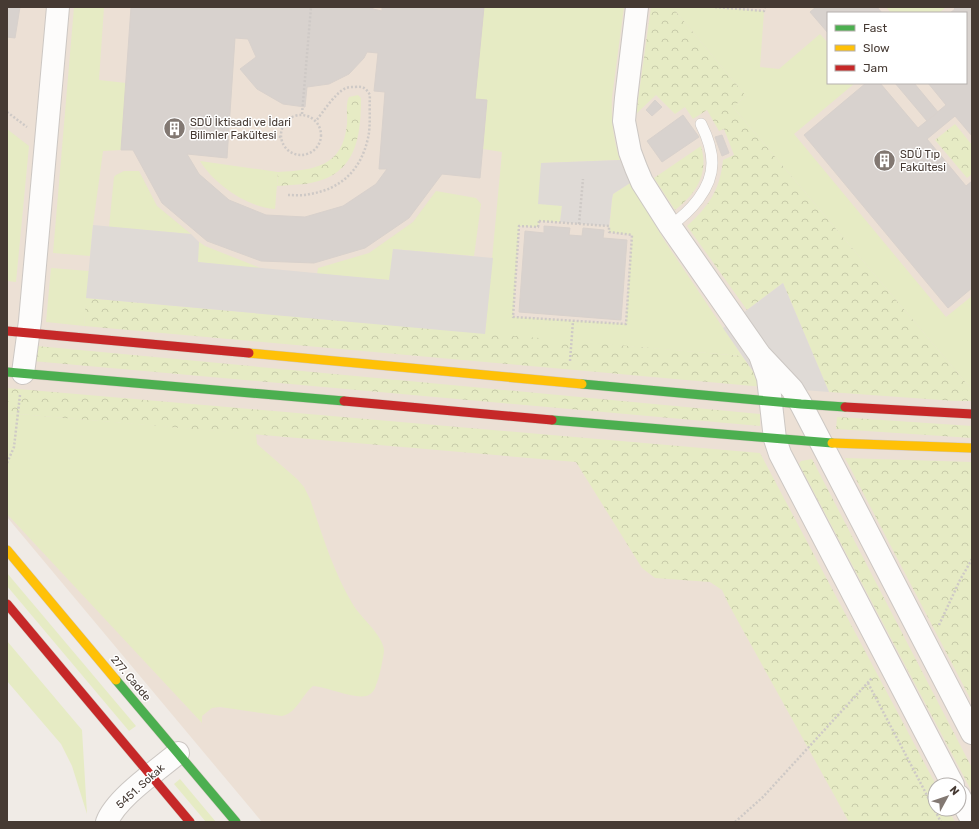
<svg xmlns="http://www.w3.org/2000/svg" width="979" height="829" font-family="Rubik,sans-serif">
<defs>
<pattern id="forest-crowns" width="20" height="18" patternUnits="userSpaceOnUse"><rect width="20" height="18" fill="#e6ebc4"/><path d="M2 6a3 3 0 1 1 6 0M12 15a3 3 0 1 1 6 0" fill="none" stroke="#c7caa9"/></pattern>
</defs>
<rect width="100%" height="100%" fill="#f0ebe6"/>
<path fill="#ece0d5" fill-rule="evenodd" d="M7,7H972V822H262L7,517ZM828,13H966V83H828ZM935,785H959V809H935Z"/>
<g fill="#e6ebc4">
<path d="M74,7H104L99,80L126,83L121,150L103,151L93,225L90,256L53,253Z"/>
<path d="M484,7H624L612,97C611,118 613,139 620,160L541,163L562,206L560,222L539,221L538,227L519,226L513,317L626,324L632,235L609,232L612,199L613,194L630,183L666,243L742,356L485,334L502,152L483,149L487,100L475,99Z"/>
<path d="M672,7H715L764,11L760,67L779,69L820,34L828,43V83H855L794,134L946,317L972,296V390L733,107L746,96Z"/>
<path d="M886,7H944L945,8L939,13H891Z"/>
<path d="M7,129L29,146L16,282L7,281Z"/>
<path d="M200,161L278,172L275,209C247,207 215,185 200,161Z"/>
<path d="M124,171H139L157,206L191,234L109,227L114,177L116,175Z"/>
<path d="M436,191L476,198L481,204L474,256L393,249L390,280L317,274L318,268L369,253L413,222Z"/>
<path d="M199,242L205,246L263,269L197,262Z"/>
<path d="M51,268L89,271L84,326L46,322Z"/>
<path d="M7,413L256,434L257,444L297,479L304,487L310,499C322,534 333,571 352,603C359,616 383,635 384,650C384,655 379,680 376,685C375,690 371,695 366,696C354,699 327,687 313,686C301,696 297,713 282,716L220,707L212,708L202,716V723L7,514Z"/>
<path d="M7,573L136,726L129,731L7,586Z"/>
<path d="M7,641L82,730L87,814L72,766L61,744L7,681Z"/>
<path d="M180,779L216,822H206L174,784Z"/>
</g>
<g fill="url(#forest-crowns)">
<path d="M651,7H672L746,96L733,107L972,390V401H955L829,392L783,283L747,310L687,226C709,206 720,190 723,160L734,155L724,129L719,131L707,110L693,119L685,107L675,114L656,95L636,114Z"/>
<path d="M358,95L361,98C361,141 355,177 305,184C296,185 286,185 277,186L278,172C314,170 343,167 347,124C348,115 345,105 349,97Z"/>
<path d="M955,124L972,145V174L967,178L935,140Z"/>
<path d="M701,146C709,173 697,193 675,210L654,178Z"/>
<path d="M86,298L742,356L764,387L84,326Z"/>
<path d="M37,346L760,414V426L32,361Z"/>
<path d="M7,388L760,453L936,785L935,809H948L955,822H849L729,605L722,590L710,582L655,578L642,568L576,462L7,413Z"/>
<path d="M837,417L972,426V438L836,429Z"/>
<path d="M845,458L972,462V702Z"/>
<path d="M812,459L972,768V792L799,464L801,461Z"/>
</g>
<g fill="#dfdad6">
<path d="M620,160L630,183L613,194L612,199L609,226L560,222L562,206L538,204L541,163Z"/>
<path d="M93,225L191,234L199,242L198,262L389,280L393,249L493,258L485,334L86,298Z"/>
<path d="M783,283L829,392L764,387L723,328Z"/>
</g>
<g fill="#d8d2ce" stroke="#d8d1cc" fill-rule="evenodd">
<path d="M7,7H20L15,38L7,37Z"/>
<path d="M131,7H372L373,9L382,11V7H484L475,99L487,100L480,178L442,174L409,218L365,248L314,263L261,261L207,241L162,203L133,150H121ZM235,38L248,39L256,57L240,69L257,89L283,104L305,107L307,87L329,84L349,74L364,58L367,52L378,53L374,91L385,92L379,169H387L376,184L343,206L305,217L266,215L229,200L199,174L187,154L227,158Z"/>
<path d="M816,7H877L882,13H828V33L810,12Z"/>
<path d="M953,7H972V136L955,116L927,139L966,186L972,181V288L948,308L804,135L866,83H880L918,128L946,105L928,83H966V13H950L955,9Z"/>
<path d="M895,83H914L938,112L927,121Z"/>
<path d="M655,100L662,107L652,116L646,110Z"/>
<path d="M683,115L699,137L662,162L647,141Z"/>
<path d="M722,135L729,153L722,156L715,137Z"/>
<path d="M544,226L570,228L569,235L582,236L583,228L604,230L603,238L627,240L621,320L519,312L525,231L544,233Z"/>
</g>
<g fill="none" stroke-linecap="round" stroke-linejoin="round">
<defs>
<path id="lane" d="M670,226C690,212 712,189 712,163C712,149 707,136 701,124"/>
<g id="street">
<path d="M637,7L626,98L624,121L630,152L636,168L642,182L670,226L760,355L792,389L801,404L972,733"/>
<path d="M761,358L768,378L775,439L780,454L953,785"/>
<path d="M23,373L30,321L58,7"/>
<path d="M959,796L972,820"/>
<path d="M107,822C116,798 158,770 178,753"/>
</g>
<g id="fast">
<path d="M7,372L344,401"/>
<path d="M582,384L801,404L845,407"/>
<path d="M552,420L832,443"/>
<path d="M116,680L236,822"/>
</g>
<g id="slow">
<path d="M249,353L582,384"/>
<path d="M832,443L972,448"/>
<path d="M7,550L116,680"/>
</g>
<g id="jam">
<path d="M7,331L249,353"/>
<path d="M344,401L552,420"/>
<path d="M845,407L972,414"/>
<path d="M7,604L190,822"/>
</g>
</defs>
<use href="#lane" stroke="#ccc7c3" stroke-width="12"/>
<use href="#street" stroke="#ccc7c3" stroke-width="24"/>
<use href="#fast" stroke="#d1c7be" stroke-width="10"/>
<use href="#slow" stroke="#d1c7be" stroke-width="10"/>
<use href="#jam" stroke="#d1c7be" stroke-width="10"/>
<g stroke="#cec9c6" stroke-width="2.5" stroke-dasharray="2 2" stroke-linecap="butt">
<path d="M715,7L764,11L765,7"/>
<path d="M7,112L27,127"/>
<path d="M302,114L311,7"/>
<circle cx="301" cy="135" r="20"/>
<path d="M247,133L281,137"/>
<path d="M288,195C295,195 303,196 310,194C341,189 361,170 368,138C371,125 369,109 370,95C366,88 363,86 355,87C352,87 349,87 346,88C335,93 323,112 316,121"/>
<path d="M539,221L609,226V232L632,235L626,324L513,317L519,226L538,227Z"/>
<path d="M579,224L583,179"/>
<path d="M570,361L573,321"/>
<path d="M7,463L14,447L20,395"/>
<path d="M939,625L960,580L972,559"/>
<path d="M868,683L941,822"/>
<path d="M735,822L763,797L872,678"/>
</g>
<use href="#lane" stroke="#fdfcfb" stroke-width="11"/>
<use href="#street" stroke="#fdfcfb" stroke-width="22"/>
<use href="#fast" stroke="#4caf50" stroke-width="9"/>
<use href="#slow" stroke="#ffc107" stroke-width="9"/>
<use href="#jam" stroke="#c62828" stroke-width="9"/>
</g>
<defs>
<symbol id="building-disc" viewBox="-11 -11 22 22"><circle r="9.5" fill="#827872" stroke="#fff"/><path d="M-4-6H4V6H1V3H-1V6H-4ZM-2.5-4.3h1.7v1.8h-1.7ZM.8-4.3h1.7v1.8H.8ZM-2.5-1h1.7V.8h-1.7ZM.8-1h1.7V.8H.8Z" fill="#fff"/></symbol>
</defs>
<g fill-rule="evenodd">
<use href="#building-disc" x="162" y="116" width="25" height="25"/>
<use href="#building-disc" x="872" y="148" width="25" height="25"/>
</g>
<g text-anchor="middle" stroke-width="3" stroke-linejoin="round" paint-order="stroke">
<g font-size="11" fill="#463a33" stroke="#fff" text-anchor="start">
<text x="190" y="126">SDÜ İktisadi ve İdari<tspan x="190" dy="13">Bilimler Fakültesi</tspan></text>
<text x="900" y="158">SDÜ Tıp<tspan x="900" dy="13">Fakültesi</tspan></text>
</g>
<g font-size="11" fill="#463a33" stroke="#fff">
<text transform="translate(131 678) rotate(50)" y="4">277. Cadde</text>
<text transform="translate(140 786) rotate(-42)" y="4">5451. Sokak</text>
</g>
</g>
<rect width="979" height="829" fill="none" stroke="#463a33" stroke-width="16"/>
<rect x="827" y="12" width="140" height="72" fill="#ffffff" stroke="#b5b0ad"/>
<rect x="835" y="25" width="20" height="6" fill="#4caf50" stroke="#b5b0ad"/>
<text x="863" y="32" font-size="12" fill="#463a33">Fast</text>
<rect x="835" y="45" width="20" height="6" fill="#ffc107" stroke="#b5b0ad"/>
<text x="863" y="52" font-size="12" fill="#463a33">Slow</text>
<rect x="835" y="65" width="20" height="6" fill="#c62828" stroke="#b5b0ad"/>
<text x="863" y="72" font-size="12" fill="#463a33">Jam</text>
<g transform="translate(947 797) rotate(50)"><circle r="19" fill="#ffffff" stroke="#b5b0ad"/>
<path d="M0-3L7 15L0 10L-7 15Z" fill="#827872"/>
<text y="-6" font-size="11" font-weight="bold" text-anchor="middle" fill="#463a33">N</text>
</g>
</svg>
